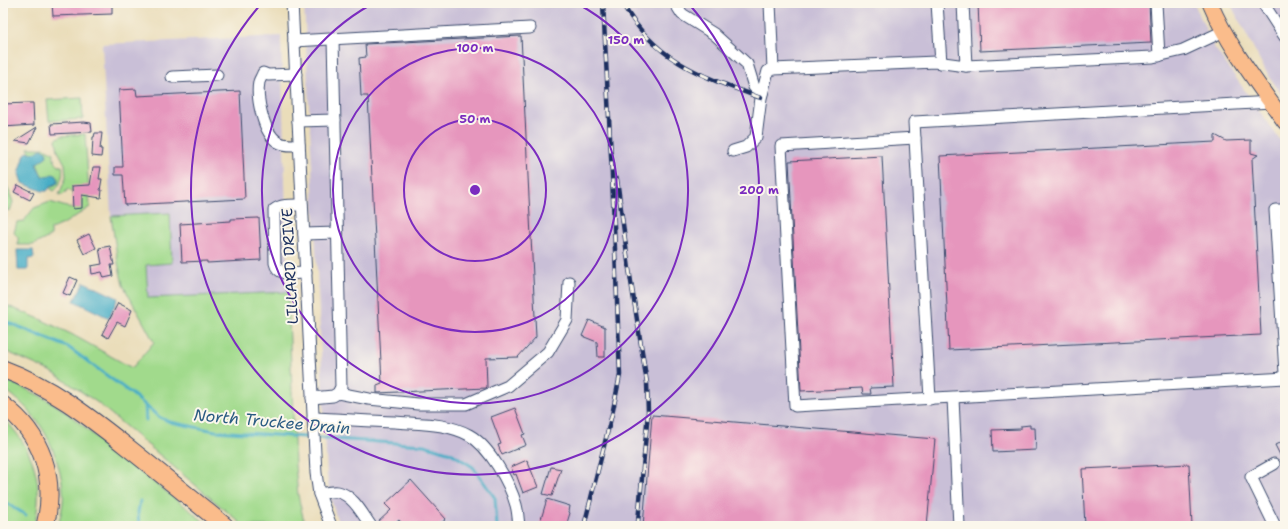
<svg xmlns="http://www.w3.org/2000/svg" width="1288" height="529" font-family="'Shantell Sans',sans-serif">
<rect width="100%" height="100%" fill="#fbf7ec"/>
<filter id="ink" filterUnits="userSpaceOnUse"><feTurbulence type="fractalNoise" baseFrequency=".025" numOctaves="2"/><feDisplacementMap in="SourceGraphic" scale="8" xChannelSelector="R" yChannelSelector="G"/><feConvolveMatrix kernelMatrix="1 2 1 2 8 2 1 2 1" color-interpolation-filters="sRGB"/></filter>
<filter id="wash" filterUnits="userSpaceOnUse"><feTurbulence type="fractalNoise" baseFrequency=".012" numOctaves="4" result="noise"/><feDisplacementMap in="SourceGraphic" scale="16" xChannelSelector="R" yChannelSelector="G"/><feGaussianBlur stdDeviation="0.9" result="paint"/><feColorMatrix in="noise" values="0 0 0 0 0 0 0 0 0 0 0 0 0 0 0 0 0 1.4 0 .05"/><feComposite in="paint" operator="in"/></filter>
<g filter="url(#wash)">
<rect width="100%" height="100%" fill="#eaddba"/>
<g fill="#c9bfd7">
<path d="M304,3H1194L1214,47L1285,147V526H339L330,496L327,475Z"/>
<path d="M1230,3H1285V100L1265,70Z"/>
<path d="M281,36L288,292L148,298L146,264L172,263L170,213L111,216L102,44Z"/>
</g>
<g fill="#a1da8c" stroke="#5e8475">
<path d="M82,98L83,119L49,121L47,100Z"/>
<path d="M85,134L90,207L65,223L51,229V236L33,245H18V237L14,233L17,222L24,221L34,208L50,202L73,209L74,195L68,189L63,195H59L66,177L65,164L58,151L56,139L61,136Z"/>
<path d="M28,148H44L54,153C53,158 54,162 59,166H62C64,173 61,186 54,191L51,189V186L55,185L48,177L42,176L37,164L38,161L43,160L34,153L30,152Z"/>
<path d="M4,185L7,186L13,202L10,211L3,209Z"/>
<path d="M170,213L172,263L146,265L148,298L288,292L295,465L298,495L305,526H244L98,403L52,372L3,350V304L40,319L73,335L132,368L154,342L123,285L118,263L111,216Z"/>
<path d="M3,379C22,387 43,396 60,408C80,422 96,438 115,453C146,477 179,500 209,526H58C60,518 62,510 63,502C64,491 62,480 59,469C50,433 33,410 3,388Z"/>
<path d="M3,418C34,448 45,484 34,526H3Z"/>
</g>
<g fill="#46adc6" stroke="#306e92">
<path d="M41,149L46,151L47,156L36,164L42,176L48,177L52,174L56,175L58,178V183L51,186L47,191H42L22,183L19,174L25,154L28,152L35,153Z"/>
<path d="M17,250H33L34,258L28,259V270H18Z"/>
<path d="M84,282L118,298L109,318L74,301Z"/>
</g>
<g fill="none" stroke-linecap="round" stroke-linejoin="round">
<g stroke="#46adc6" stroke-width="3">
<path d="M3,321L17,326L68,347L132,394L159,417L170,422L215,431L424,445L451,453L473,467L495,498L497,526"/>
<path d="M145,404L146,420"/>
<path d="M3,501L26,515"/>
<path d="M139,526L138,512L140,501"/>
</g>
</g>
<g id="blocks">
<g fill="#e696bd">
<path d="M52,3H112V14L53,16Z"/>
<path d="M978,3H1149L1151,43L980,51Z"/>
<path d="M521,36L536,337L518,357L486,358L487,387L486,388L377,393V385L382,383L368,96H361L359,58L366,57L365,44Z"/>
<path d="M136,89L137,96L240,91L245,199L125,205L123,175H115V167H123L119,90Z"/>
<path d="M28,103H33L34,125L3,127V104Z"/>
<path d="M84,122L91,123L92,132L52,134L51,124Z"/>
<path d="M37,127L29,143L15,141Z"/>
<path d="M95,133H102L100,149H102L101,157L92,156L93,137H94Z"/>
<path d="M1215,135L1226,141L1251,140V153L1258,155L1252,159L1261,335L949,350L940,156L1215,142Z"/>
<path d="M882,156L894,387L870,388L871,394H863L862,388L801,391L789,161Z"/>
<path d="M93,167H101L99,179H102L100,190H102L101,198L82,195V208L73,209L72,186L90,185Z"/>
<path d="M18,185L34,193L30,200L14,192Z"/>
<path d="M259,218L261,260L207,263V261L182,262L180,224L231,221V219Z"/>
<path d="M89,234L96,248L84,254L77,240Z"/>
<path d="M110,246L114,265H111L113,276L104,278L102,272L92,274L91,266L102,264L99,248Z"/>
<path d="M70,277L77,280L70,296L63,293Z"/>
<path d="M118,303L132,310L125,326L117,322L108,338L102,334Z"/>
<path d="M589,320L605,327V357H598L597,342L582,336Z"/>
<path d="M515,408L525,434L522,435L526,445L502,455L498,445L501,444L491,417Z"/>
<path d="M652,415L935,439L927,526H643Z"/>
<path d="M1030,425V428H1035L1036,450L993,452L992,430L1021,429V426Z"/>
<path d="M1285,440V465L1275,445Z"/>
<path d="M527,460L538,487L523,493L516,474L514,475L511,467Z"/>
<path d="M1189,464L1192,526H1085L1082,469Z"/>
<path d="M551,467L561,469L552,496L543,494Z"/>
<path d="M411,480L446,519L438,526H405L399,520L392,526H378L377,523L391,510L385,504Z"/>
<path d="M547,499L570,506L569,512L570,513L566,526H539Z"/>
</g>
</g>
</g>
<g filter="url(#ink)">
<use href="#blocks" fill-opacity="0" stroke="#3a496c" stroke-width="1"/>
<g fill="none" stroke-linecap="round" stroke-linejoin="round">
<defs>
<g id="minor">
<path d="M292,3L316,473L319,494L331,526"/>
<path d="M675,3L682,14L714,34L747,64L754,87L762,93"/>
<path d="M770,3L773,69L936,62L966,66"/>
<path d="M937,3L941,63"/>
<path d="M963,3L966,66L1153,57L1183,50L1224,31"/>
<path d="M1156,3L1159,56"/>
<path d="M1263,3L1285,37"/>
<path d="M294,41L530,28"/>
<path d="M296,74L268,75L263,73C262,76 260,79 259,82C256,97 263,133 278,142C284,146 292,145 299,145"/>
<path d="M172,77L217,75"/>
<path d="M298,121L335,120"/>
<path d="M915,138L781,146L795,406L1285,378"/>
<path d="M733,151L746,147L756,137L761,98L768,71L773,69"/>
<path d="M302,205C293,205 281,204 274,210L275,263C278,277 294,273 306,273"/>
<path d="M1285,210H1275L1285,373"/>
<path d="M304,234L337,233"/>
<path d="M338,393L369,399L418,404H466L508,386L548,352L567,320L569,282"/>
<path d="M312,398L333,396L338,393L341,387L333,39"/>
<path d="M953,398L959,526"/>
<path d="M930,399L914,122L1272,102"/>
<path d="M313,418C340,419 367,421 395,422C419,424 448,423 469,435C489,446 510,483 516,505C518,512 518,519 519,526"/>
<path d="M1274,464L1251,477L1275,526"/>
<path d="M319,494C325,493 333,491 338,492C353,495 363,515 371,526"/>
</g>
<path id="major" d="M1210,3C1228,46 1258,84 1285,122"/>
<g id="highway">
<path d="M3,369C49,386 87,415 126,446C159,472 192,499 225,526"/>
<path d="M3,405C42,434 57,478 45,526"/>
</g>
</defs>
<use href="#minor" stroke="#3a496c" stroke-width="13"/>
<use href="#major" stroke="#3a496c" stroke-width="17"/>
<use href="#highway" stroke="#3a496c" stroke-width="19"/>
<use href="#minor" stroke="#fff" stroke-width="11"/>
<use href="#major" stroke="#fabc8b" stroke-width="15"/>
<use href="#highway" stroke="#fabc8b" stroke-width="17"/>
<defs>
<g id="rail">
<path d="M622,3C655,61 701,76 761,98"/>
<path d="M617,179L629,269L647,383L648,412L638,522"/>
<path d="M584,526L613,410L620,375L612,175L603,3"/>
</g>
</defs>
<use href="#rail" stroke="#1b2f5e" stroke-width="4.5"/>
<use href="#rail" stroke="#fbf7ec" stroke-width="3" stroke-dasharray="9" stroke-linecap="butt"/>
</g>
</g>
<g fill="none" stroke="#7b2cbf" stroke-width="2">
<circle cx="475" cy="190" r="71"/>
<circle cx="475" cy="190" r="142"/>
<path d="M578 4A213 213 0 1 1 372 4"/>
<path d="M689 4A284 284 0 1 1 261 4"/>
</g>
<g text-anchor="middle" stroke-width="4" stroke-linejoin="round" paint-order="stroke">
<g font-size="15" fill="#1b2f5e" stroke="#fbf7ec">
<text transform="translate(290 266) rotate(-93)" y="5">LILLARD DRIVE</text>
</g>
<g font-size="16" font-style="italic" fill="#2a5b82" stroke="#fbf7ec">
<text transform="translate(272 421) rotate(5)" y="6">North Truckee Drain</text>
</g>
</g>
<circle cx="475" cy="190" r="6" fill="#7b2cbf" stroke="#fbf7ec" stroke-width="2"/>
<g font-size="12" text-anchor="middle" font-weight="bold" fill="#7b2cbf" stroke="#fbf7ec" stroke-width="4" stroke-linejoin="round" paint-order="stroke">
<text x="626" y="44">150 m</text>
<text x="475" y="52">100 m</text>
<text x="475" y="123">50 m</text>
<text x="759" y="194">200 m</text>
</g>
<rect width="1288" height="529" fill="none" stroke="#fbf7ec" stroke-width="16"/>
</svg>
